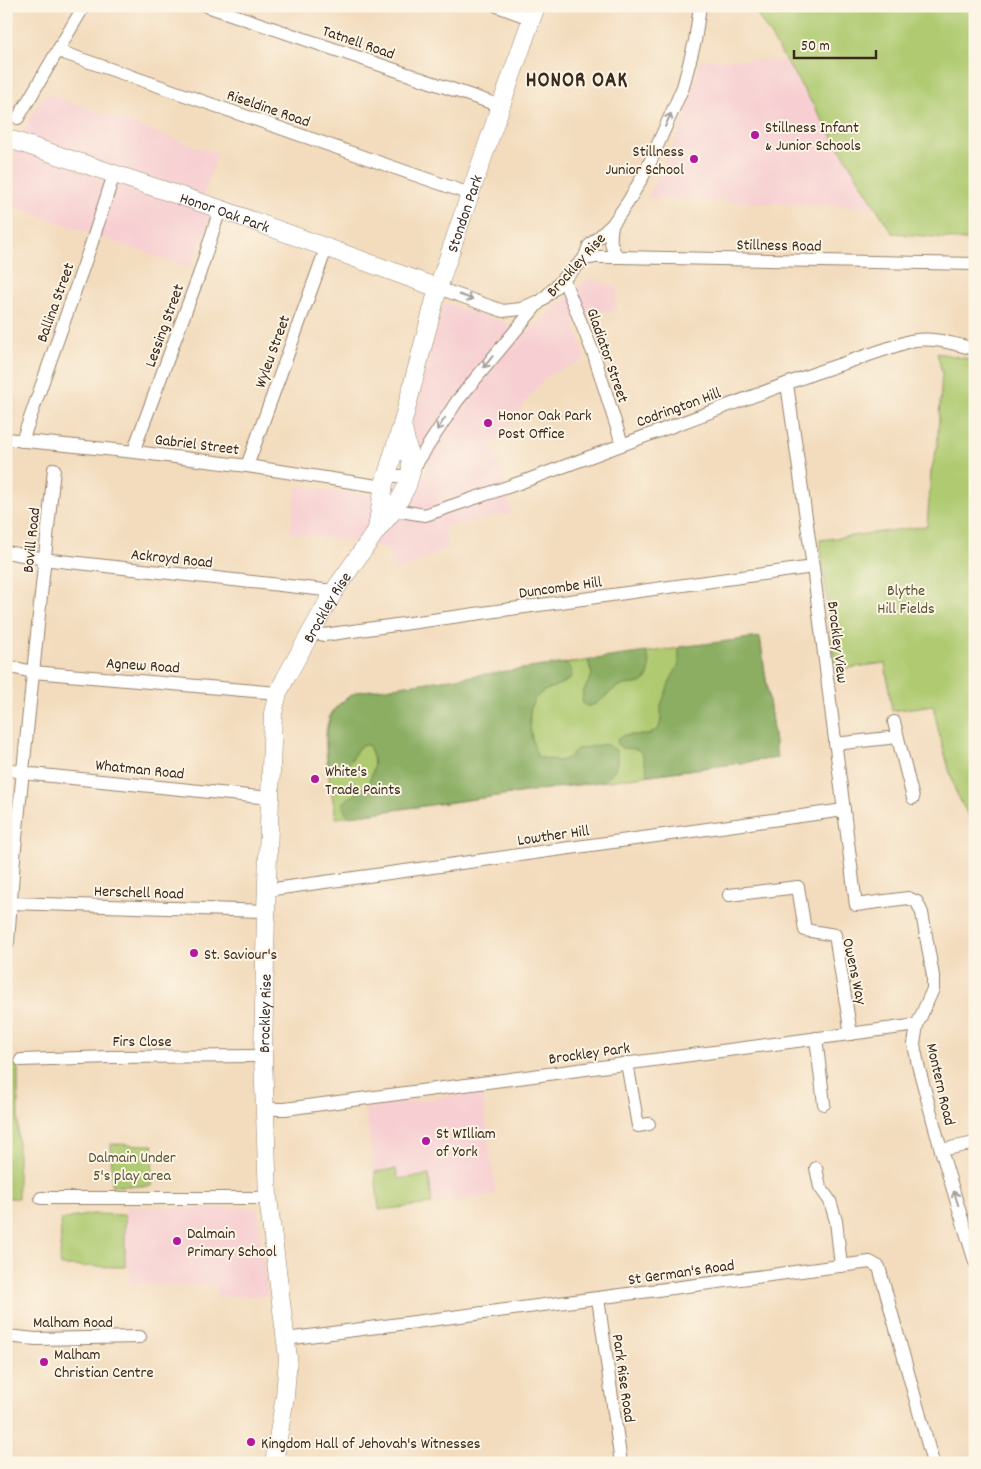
<svg xmlns="http://www.w3.org/2000/svg" width="981" height="1469" font-family="Dekko,sans-serif">
<rect width="100%" height="100%" fill="#fcf5e5"/>
<filter id="ink" filterUnits="userSpaceOnUse"><feTurbulence type="fractalNoise" baseFrequency=".02" numOctaves="2"/><feDisplacementMap in="SourceGraphic" scale="10" xChannelSelector="R" yChannelSelector="G"/><feConvolveMatrix kernelMatrix="1 2 1 2 8 2 1 2 1" color-interpolation-filters="sRGB"/></filter>
<filter id="wash" filterUnits="userSpaceOnUse"><feTurbulence type="fractalNoise" baseFrequency=".0096" numOctaves="4" result="noise"/><feDisplacementMap in="SourceGraphic" scale="20" xChannelSelector="R" yChannelSelector="G"/><feGaussianBlur stdDeviation="1.12" result="paint"/><feColorMatrix in="noise" values="0 0 0 0 0 0 0 0 0 0 0 0 0 0 0 0 0 1.4 0 .05"/><feComposite in="paint" operator="in"/></filter>
<g filter="url(#wash)">
<rect width="100%" height="100%" fill="#f3dcbd"/>
<g fill="#f7cfd2">
<path d="M701,59L785,61L843,152L875,207L647,198L686,118Z"/>
<path d="M46,93L217,154L199,209L212,214L190,268L6,204V177L27,123Z"/>
<path d="M589,278L618,288L615,311L590,310L574,323L585,359L546,377L520,409L523,413L492,444L505,479L512,513L444,527L448,548L395,572L389,550L343,540L290,533L297,486L410,502L428,467L411,425L444,302L529,331Z"/>
<path d="M482,1092L496,1195L379,1210L365,1108Z"/>
<path d="M125,1207L257,1208L268,1296H216V1285L130,1284V1268L92,1267V1214L125,1215Z"/>
</g>
<g fill="#afca71" stroke="#757a48">
<path d="M752,6H975V241L892,233Z"/>
<path d="M937,353L975,360V829L955,790L939,734L933,705L892,711L885,663L835,670L820,540L927,526L931,472L937,447L942,373Z"/>
<path d="M760,637L777,758L336,818C332,791 320,743 329,718C333,707 347,697 357,692Z"/>
<path d="M18,1065V1198H6V1066Z"/>
<path d="M111,1144L153,1145L152,1186H112Z"/>
<path d="M396,1169L398,1179L429,1175L432,1204L379,1210L375,1172Z"/>
<path d="M92,1214L125,1215V1267L60,1266L61,1220Z"/>
</g>
<g fill="#8bae63" stroke="#636c40">
<path d="M760,637L777,758L648,775L642,754L637,749L621,748L617,743L618,738L624,735H648L659,728L661,719V705L670,681L679,664V647Z"/>
<path d="M646,652C650,660 652,674 644,681C638,686 627,683 618,687C606,693 599,707 586,706L582,702L583,692L592,675L588,660Z"/>
<path d="M565,663L572,670L570,679C563,684 545,690 541,693C539,695 534,699 533,702C526,715 532,745 538,757L559,761L568,758L577,749L606,744L616,750C620,764 615,771 604,781L349,816L345,812L343,804C350,795 354,796 362,789C375,778 377,759 368,745C355,744 356,756 349,763C343,768 336,768 329,769C324,737 323,709 357,692Z"/>
</g>
</g>
<g filter="url(#ink)">
<g fill="none" stroke-linecap="round" stroke-linejoin="round">
<defs>
<g id="minor">
<path d="M207,6L501,106"/>
<path d="M497,6L532,19"/>
<path d="M58,51L470,194"/>
<path d="M18,118L84,6"/>
<path d="M612,225C610,239 609,246 618,257"/>
<path d="M584,259L595,257H618L975,264"/>
<path d="M563,278L594,355L622,444"/>
<path d="M438,288L503,311L521,309L536,302"/>
<path d="M787,384L813,567L856,905L908,898L917,902L922,913L933,976V989L917,1025L914,1044L918,1065L941,1150L975,1262"/>
<path d="M6,439L135,452L247,466L384,487"/>
<path d="M22,441L92,242L114,174"/>
<path d="M135,452L136,444L199,275L220,209"/>
<path d="M247,466L327,246"/>
<path d="M388,470L392,476H401L411,472L457,401L536,306L584,259L589,246L612,225L628,202L647,169L683,87L695,41L700,6"/>
<path d="M394,510L425,515L522,482L818,372L910,341C932,336 954,344 975,349"/>
<path d="M6,552L51,560L334,591"/>
<path d="M311,632L324,635L813,567"/>
<path d="M6,666L33,672L278,693"/>
<path d="M894,722L913,798"/>
<path d="M835,744L897,737"/>
<path d="M6,769L32,774L270,798"/>
<path d="M267,890L844,810"/>
<path d="M729,895L798,887L805,930L835,935L851,1034"/>
<path d="M10,903L266,911"/>
<path d="M6,942H8L14,858L54,469"/>
<path d="M816,1038L824,1104"/>
<path d="M21,1060L110,1057L263,1056"/>
<path d="M627,1063L638,1126L649,1124"/>
<path d="M265,1109H285L917,1025"/>
<path d="M941,1150L975,1143"/>
<path d="M816,1168L820,1187L830,1201L836,1221L841,1266"/>
<path d="M41,1198H268"/>
<path d="M598,1298L621,1463"/>
<path d="M6,1336L36,1339L140,1337"/>
<path d="M286,1339L870,1262L879,1267L933,1463"/>
</g>
<g id="secondary">
<path id="s1" d="M6,138L220,209L438,288"/>
<path id="s2" d="M377,529L384,484L402,425L438,288L470,194L536,6"/>
<path id="s3" d="M274,1463L285,1396L288,1358L268,1198L263,1056L266,911L273,713L278,693L285,679L334,591L377,530L394,510L407,486L411,472V462L402,425"/>
</g>
</defs>
<use href="#minor" stroke="#97836e" stroke-width="14"/>
<use href="#secondary" stroke="#97836e" stroke-width="19"/>
<use href="#minor" stroke="#fff" stroke-width="12"/>
<use href="#secondary" stroke="#fff" stroke-width="18"/>
</g>
<defs><path id="oneway-shaft" d="M-6 0H5M1.5-3L5.5 0L1.5 3" fill="none" stroke-width="1.6" stroke-linecap="round" stroke-linejoin="round" transform="scale(1.25)"/></defs>
<g stroke="#a79f9a">
<use href="#oneway-shaft" transform="translate(668 120) rotate(-66)"/>
<use href="#oneway-shaft" transform="translate(466 297) rotate(19)"/>
<use href="#oneway-shaft" transform="translate(488 362) rotate(129)"/>
<use href="#oneway-shaft" transform="translate(441 424) rotate(123)"/>
<use href="#oneway-shaft" transform="translate(956 1198) rotate(-107)"/>
</g>
</g>
<g fill="#b5179e" stroke="#fcf5e5" stroke-width="2">
<circle cx="755" cy="135" r="5"/>
<circle cx="694" cy="159" r="5"/>
<circle cx="488" cy="423" r="5"/>
<circle cx="315" cy="779" r="5"/>
<circle cx="194" cy="953" r="5"/>
<circle cx="426" cy="1141" r="5"/>
<circle cx="177" cy="1241" r="5"/>
<circle cx="44" cy="1362" r="5"/>
<circle cx="251" cy="1442" r="5"/>
</g>
<g text-anchor="middle" stroke-width="4" stroke-linejoin="round" paint-order="stroke">
<g font-size="16" fill="#3b2a1e" stroke="#fcf5e5">
<text transform="translate(359 41) rotate(19)" y="6">Tatnell Road</text>
<text transform="translate(269 107) rotate(19)" y="6">Riseldine Road</text>
<text dy="6" stroke="none"><textPath href="#s1" startOffset="231">Honor Oak Park</textPath></text>
<text dy="6" stroke="none"><textPath href="#s2" startOffset="328">Stondon Park</textPath></text>
<text transform="translate(779 244) rotate(1)" y="6">Stillness Road</text>
<text transform="translate(575 264) rotate(-48)" y="6">Brockley Rise</text>
<text transform="translate(54 302) rotate(-70)" y="6">Ballina Street</text>
<text transform="translate(163 325) rotate(-70)" y="6">Lessing Street</text>
<text transform="translate(271 351) rotate(-70)" y="6">Wyleu Street</text>
<text transform="translate(609 355) rotate(71)" y="6">Gladiator Street</text>
<text transform="translate(678 406) rotate(-20)" y="6">Codrington Hill</text>
<text transform="translate(197 443) rotate(7)" y="6">Gabriel Street</text>
<text transform="translate(30 540) rotate(-84)" y="6">Bovill Road</text>
<text transform="translate(172 557) rotate(6)" y="6">Ackroyd Road</text>
<text transform="translate(560 586) rotate(-8)" y="6">Duncombe Hill</text>
<text dy="6" stroke="none"><textPath href="#s3" startOffset="872">Brockley Rise</textPath></text>
<text transform="translate(839 642) rotate(83)" y="6">Brockley View</text>
<text transform="translate(143 664) rotate(4)" y="6">Agnew Road</text>
<text transform="translate(140 768) rotate(6)" y="6">Whatman Road</text>
<text transform="translate(553 834) rotate(-8)" y="6">Lowther Hill</text>
<text transform="translate(139 891) rotate(2)" y="6">Herschell Road</text>
<text transform="translate(856 971) rotate(78)" y="6">Owens Way</text>
<text dy="6" stroke="none"><textPath href="#s3" startOffset="452">Brockley Rise</textPath></text>
<text x="142" y="1046">Firs Close</text>
<text transform="translate(589 1052) rotate(-8)" y="6">Brockley Park</text>
<text transform="translate(942 1084) rotate(77)" y="6">Montern Road</text>
<text transform="translate(681 1271) rotate(-8)" y="6">St German's Road</text>
<text x="73" y="1327">Malham Road</text>
<text transform="translate(625 1378) rotate(82)" y="6">Park Rise Road</text>
</g>
<g font-size="16" fill="#3b2a1e" stroke="#fcf5e5" text-anchor="start">
<text x="765" y="132">Stillness Infant<tspan x="765" dy="18">&amp; Junior Schools</tspan></text>
<text x="684" y="156" text-anchor="end">Stillness<tspan x="684" dy="18">Junior School</tspan></text>
<text x="498" y="420">Honor Oak Park<tspan x="498" dy="18">Post Office</tspan></text>
<text x="325" y="776">White's<tspan x="325" dy="18">Trade Paints</tspan></text>
<text x="204" y="959">St. Saviour's</text>
<text x="436" y="1138">St WIlliam<tspan x="436" dy="18">of York</tspan></text>
<text x="187" y="1238">Dalmain<tspan x="187" dy="18">Primary School</tspan></text>
<text x="54" y="1359">Malham<tspan x="54" dy="18">Christian Centre</tspan></text>
<text x="261" y="1448">Kingdom Hall of Jehovah's Witnesses</text>
</g>
<g font-size="16" fill="#585233" stroke="#fcf5e5">
<text x="906" y="595">Blythe<tspan x="906" dy="18">Hill Fields</tspan></text>
<text x="132" y="1162">Dalmain Under<tspan x="132" dy="18">5's play area</tspan></text>
</g>
<g font-size="21" font-weight="bold" letter-spacing="1" fill="#3b2a1e" stroke="#fcf5e5">
<text x="577" y="86">HONOR OAK</text>
</g>
</g>
<rect width="981" height="1469" fill="none" stroke="#fcf5e5" stroke-width="25"/>
<path d="M794 50v8h82v-8" fill="none" stroke="#3b2a1e" stroke-width="2.5"/>
<text x="801" y="50" font-size="15" fill="#3b2a1e" stroke="#fcf5e5" stroke-width="4" paint-order="stroke">50 m</text>
</svg>
